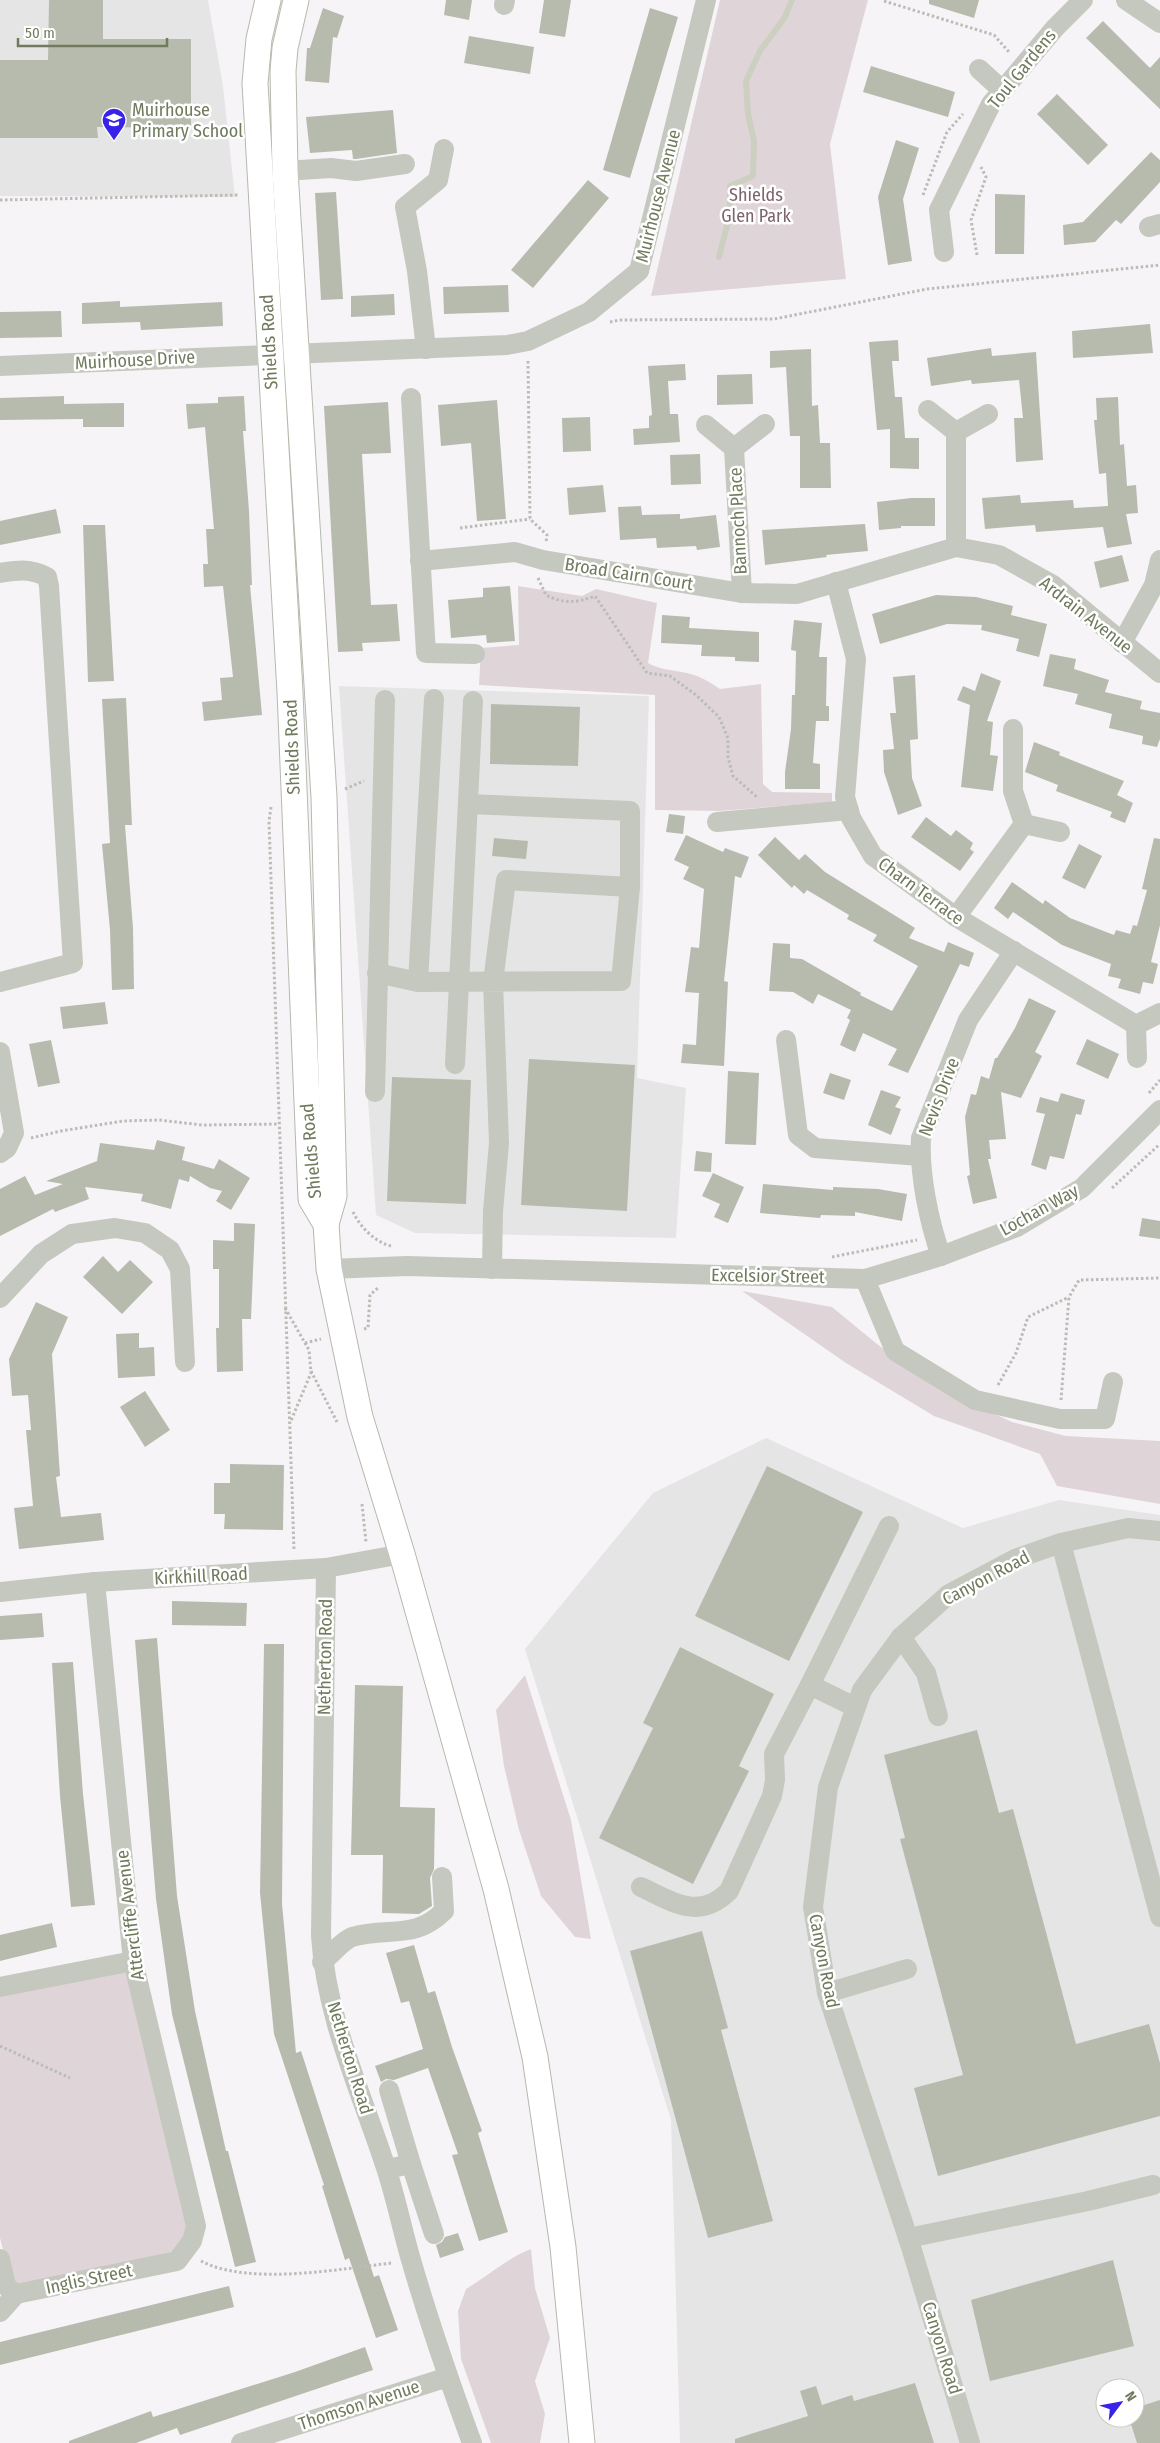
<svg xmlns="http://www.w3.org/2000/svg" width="1160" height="2443" font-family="'Fira Sans Condensed',sans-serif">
<rect width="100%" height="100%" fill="#f7f4f7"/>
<g fill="#e6e5e5" fill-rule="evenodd">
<path d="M0,0H208L223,86L235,197L0,196Z"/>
<path d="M339,686L649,696L637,1078L686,1088L676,1238L415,1233L376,1215Z"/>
<path d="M766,1438L963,1528L1059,1500L1160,1515V2443H680L671,2120L525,1649L653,1493ZM1105,2388H1135V2418H1105Z"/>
</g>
<g fill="#dfd5d9">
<path d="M720,0H868L830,144L846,279L651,296Z"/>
<path d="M518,586L582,596L596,589L657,603L648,663C660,670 674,670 687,673C700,676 710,682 720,689L761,684L763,784L772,792L832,793V802L719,811L655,810V695L479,685L481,648L519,645Z"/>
<path d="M742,1291L832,1307L877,1344L936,1387L1012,1422L1066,1436L1160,1441V1504L1057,1486L1040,1454L934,1416L846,1363Z"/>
<path d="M525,1675L571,1820L591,1939L575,1937L541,1896L519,1830L504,1766L496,1710Z"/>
<path d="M128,1967L189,2223L181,2250L18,2289L11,2282L0,2238V1991Z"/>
<path d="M531,2249L535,2288L550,2338L535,2381L545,2414L540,2443H491L461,2359L458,2311L466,2289C488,2276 507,2258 531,2249Z"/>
</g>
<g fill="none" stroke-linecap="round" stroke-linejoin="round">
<path stroke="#cdcfc1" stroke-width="6" d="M719,257L730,214V186L753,176L754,141L748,114L746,81L760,51L785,17L792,0"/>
</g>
<g fill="#b7bbae">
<path d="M49,0H103V39H191V128L97,127L98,138H0V60H48Z"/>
<path d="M446,0H472L469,20L444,15Z"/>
<path d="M544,0H571L565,37L539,33Z"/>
<path d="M929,0H979L974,18L929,4Z"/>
<path d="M323,8L344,16L337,38L333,37L329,83L305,81L307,48H310Z"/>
<path d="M650,8L678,17L630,178L603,170Z"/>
<path d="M1103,21L1150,68L1160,57V109L1086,38Z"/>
<path d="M469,36L534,47L530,74L464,63Z"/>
<path d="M871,66L955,92L948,117L863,92Z"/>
<path d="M1057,94L1108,145L1088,165L1037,114Z"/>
<path d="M393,110L397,153L356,159H353L352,150L310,153L306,117Z"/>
<path d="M896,140L919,148L903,199L912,261L888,265L878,197Z"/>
<path d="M1151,152L1160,160V182L1121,224L1116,220L1095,242L1064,245L1063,225L1083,222Z"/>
<path d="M588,180L609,198L533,288L511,270Z"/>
<path d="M336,192L343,299L321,300L315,193Z"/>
<path d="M995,194L1025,195L1024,254H995Z"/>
<path d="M508,285L509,312L444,314L443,287Z"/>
<path d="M394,294L395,315L351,317V296Z"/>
<path d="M120,301V307L222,302L223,326L141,330L140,322L82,324V303Z"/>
<path d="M61,311L62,337L0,338V312Z"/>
<path d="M1150,324L1153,353L1073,358L1072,331Z"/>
<path d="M898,340L899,361H892L895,397H902L905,438H919V469L890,468V429L877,430L869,342Z"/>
<path d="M991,348L992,356L1036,352L1043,460L1016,462L1014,418H1023L1019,380L972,384L971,380L931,386L927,358Z"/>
<path d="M811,349L812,406L818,405L820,443H830L831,488H800V436H790L786,367L770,368V351Z"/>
<path d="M685,364L686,380L668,381L670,414H678L680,442L634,445L633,429L649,428V416L652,415L648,366Z"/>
<path d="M752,374L753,404L717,405V375Z"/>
<path d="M64,396V404L124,403V427H83V419L0,420V398Z"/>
<path d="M244,396L246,431H243L249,511L252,585H250L262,715L204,721L202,702L222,700L220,678L233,677L223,586L204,587L203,564H208L206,529H214L205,427L188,429L186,404L218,403V397Z"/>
<path d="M1118,397L1120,445L1124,444L1127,486L1136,485L1138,513L1126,514L1132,544L1107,548L1103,527L1036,532L1035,525L985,529L982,498L1020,495L1021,503L1073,500L1074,508L1108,506L1106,473L1099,474L1094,420H1097L1096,398Z"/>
<path d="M497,400L506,519L477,521L471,443L441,446L438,405Z"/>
<path d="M388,402L391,453L362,454L371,605L397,604L400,641L362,643L363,651L338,652L324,406Z"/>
<path d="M590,417L591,451L563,452L562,418Z"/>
<path d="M700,454L701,484L671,485L670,455Z"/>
<path d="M603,485L606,512L569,515L567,488Z"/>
<path d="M911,498H935V526H901V528L879,530L877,502Z"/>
<path d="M641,506L642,515L680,514V519L716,515L720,547L697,550L696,546L657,548L656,538L620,540L618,507Z"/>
<path d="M56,509L61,533L0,545V521Z"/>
<path d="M865,524L868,551L826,555L827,557L765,565L762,530Z"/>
<path d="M83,525H105L114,681L88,682Z"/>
<path d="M1122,555L1129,581L1100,588L1094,562Z"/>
<path d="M510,586L515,641L487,643L486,635L451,638L448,600L483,597V588Z"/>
<path d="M936,595L976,597L1013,606L1011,615L1047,624L1039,657L1016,651L1019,639L981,630L982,625L947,624L880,644L872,614Z"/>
<path d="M662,615L690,617L689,628L759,632V662L735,661V657L701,656L702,645L661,643Z"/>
<path d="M794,620L822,623L819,657H827L826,706H829V721H816L813,763L820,764V789H785V772L791,729L792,695H795L796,651L791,650Z"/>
<path d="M1050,654L1076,659L1074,669L1109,680L1105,692L1142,701L1140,709L1160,713V739L1157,747L1142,744L1143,736L1109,728L1112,714L1075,704L1078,694L1043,686Z"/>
<path d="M981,673L1001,681L987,721L993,722L990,755L998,756L993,791L961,787L970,705L957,700L963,686L975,691Z"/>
<path d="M915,675L918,739L910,740L912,778L922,806L898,815L884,772L883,750L894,749L890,713H896L893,677Z"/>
<path d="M126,698L132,825H125L133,928L134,989L112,990L110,930L102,844L110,843L102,699Z"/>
<path d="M491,704L580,707L578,766L490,764Z"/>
<path d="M1034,742L1060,752L1059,755L1124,781L1117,795L1133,803L1125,823L1110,817L1112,812L1056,791L1058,785L1025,772Z"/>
<path d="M669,814L685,816L683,834L666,832Z"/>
<path d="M926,817L951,836L956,830L973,843L970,849L974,852L960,871L911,837Z"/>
<path d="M686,835L723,852L725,848L749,857L741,878L735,876L724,981L728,982L724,1066L681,1063L683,1044L696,1045L699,993L685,992L691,947L699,948L704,889L683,879L689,867L674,860Z"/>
<path d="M775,837L799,860L805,854L825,872L915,928L909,938L944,952L948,942L974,953L969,967L960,964L908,1073L888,1065L897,1049L863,1033L855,1052L840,1045L850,1020L847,1018L851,1010L818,994L813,1004L793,992L769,991L773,943L790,944V958L802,959L861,993L860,995L892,1011L918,966L873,941L877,935L847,919L849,915L807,890L804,894L794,885L792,888L758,855Z"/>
<path d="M494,838L528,841L526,859L492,856Z"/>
<path d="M1154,838L1160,839V925L1151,962L1158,964L1153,984L1143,982L1140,994L1118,988L1121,979L1108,976L1111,964L1062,945L1013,912L1008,919L994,908L1012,882L1043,904L1045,900L1070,918L1114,935L1116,930L1130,934L1133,925L1137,926L1147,890L1142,889Z"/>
<path d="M1079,844L1102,856L1085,889L1062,878Z"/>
<path d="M1029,998L1056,1011L1035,1052L1042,1056L1021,1098L1001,1092L1006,1139L989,1140L991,1159H988L997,1198L973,1204L967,1176L970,1175L965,1117L971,1094L976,1095L981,1076L989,1079L995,1058H997L1015,1028Z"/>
<path d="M105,1002L108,1024L63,1029L60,1007Z"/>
<path d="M1087,1039L1119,1054L1108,1079L1076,1064Z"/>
<path d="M51,1040L60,1083L38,1087L29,1044Z"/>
<path d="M529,1059L635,1065L627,1211L521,1205Z"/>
<path d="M728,1071L759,1073L756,1145L725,1144Z"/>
<path d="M830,1073L851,1080L844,1100L823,1093Z"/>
<path d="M392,1077L471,1080L466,1204L387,1201Z"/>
<path d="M881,1090L901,1097L895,1107L901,1109L891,1135L868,1125Z"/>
<path d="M1061,1093L1085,1100L1081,1115L1076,1114L1064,1159L1050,1156L1046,1170L1031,1165L1045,1114L1036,1112L1040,1097L1058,1102Z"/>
<path d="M157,1140L185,1147L182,1160L214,1169L219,1159L250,1178L231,1210L216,1201L222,1191L210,1188L190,1176L189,1182L179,1179L171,1209L141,1201L143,1194L85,1187L89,1199L55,1212L53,1209L0,1236V1189L25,1176L35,1195L63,1184L46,1181L97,1161L100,1143L154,1150Z"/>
<path d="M696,1151L712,1153L711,1172L694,1171Z"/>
<path d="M713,1173L744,1187L728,1223L714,1217L720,1204L702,1196Z"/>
<path d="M763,1184L833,1190V1187L878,1189L907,1194L902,1221L855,1212V1216L821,1215L820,1218L760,1213Z"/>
<path d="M1142,1218L1160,1221V1239L1139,1236Z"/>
<path d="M234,1223L255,1224L251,1319H242L243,1371L217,1372L216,1328H219V1269H213V1240L234,1241Z"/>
<path d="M103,1256L118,1272L130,1260L153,1282L122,1314L83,1277Z"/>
<path d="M36,1302L68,1317L52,1354L60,1476L56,1477L61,1517L101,1513L104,1540L19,1549L14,1508L33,1506L26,1430H31L28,1395L12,1396L9,1359Z"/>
<path d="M139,1333V1348L154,1347L155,1376L118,1378L116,1334Z"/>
<path d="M145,1391L170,1430L145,1447L120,1407Z"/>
<path d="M230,1464L284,1465L283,1530L224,1529L225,1514H214V1483H230Z"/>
<path d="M767,1466L863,1512L789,1661L695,1616Z"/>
<path d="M172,1601L247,1603L246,1626L172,1625Z"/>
<path d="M42,1613L44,1637L0,1640V1616Z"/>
<path d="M157,1638L177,1896L195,2011L226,2151H228L256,2262L235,2267L172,2014L156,1899L135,1640Z"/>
<path d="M264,1644H284L282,1904L296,2053L301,2051L374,2277L379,2275L398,2330L376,2338L349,2258L345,2260L322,2186L324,2185L274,2034L260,1893Z"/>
<path d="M680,1647L774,1694L739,1766L749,1771L693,1884L599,1838L653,1728L643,1723Z"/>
<path d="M73,1662L83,1794L95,1905L71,1907L60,1796L52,1663Z"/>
<path d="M355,1685L403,1686L400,1807L435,1808L434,1869L430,1878L432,1906L419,1914L382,1913L383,1855H351Z"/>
<path d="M977,1730L999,1813L1013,1809L1076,2044L1149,2024L1160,2063V2116L938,2176L914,2088L963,2075L900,1839L905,1838L884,1755Z"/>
<path d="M52,1923L57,1947L0,1961V1935Z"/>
<path d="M702,1931L728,2028L721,2030L773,2221L708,2238L630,1951Z"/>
<path d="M414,1945L428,1993L435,1991L452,2047L482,2131L478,2133L508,2232L479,2241L452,2155L458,2154L428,2068L394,2080L386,2079L381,2082L375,2066L423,2049L409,2001L401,2003L386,1953Z"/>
<path d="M458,2233L464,2250L440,2258L436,2245L442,2242L445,2237Z"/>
<path d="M1113,2260L1134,2346L990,2381L971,2300Z"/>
<path d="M229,2286L234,2307L0,2365V2342Z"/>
<path d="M365,2347L373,2370L180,2435L177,2428L136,2443H69V2441L151,2411L153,2417L295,2372Z"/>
<path d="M915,2383L934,2443H735V2439L808,2416L800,2391L816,2386L822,2405L852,2395L854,2401Z"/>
<path d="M1160,2400V2443H1137L1129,2418H1135V2408Z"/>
</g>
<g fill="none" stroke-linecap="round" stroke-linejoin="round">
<defs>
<g id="major">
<path d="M268,0L259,39L255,83L290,692L311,1199L326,1224"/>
<path d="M296,0L285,48L283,71L285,171L324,797L334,1196L326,1224L329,1269L360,1417L402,1554L496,1889L535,2057L563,2247L582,2443"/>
</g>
</defs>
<use href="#major" stroke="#b5b9ae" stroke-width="27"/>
<g stroke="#babdb5" stroke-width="3" stroke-dasharray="2.5 2.5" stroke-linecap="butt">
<path d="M884,1L994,35L1009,52L1010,50"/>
<path d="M923,195L947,132L963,114"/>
<path d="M0,200L239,195"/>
<path d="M977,255L971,220L986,177L981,167"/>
<path d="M610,322L619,320L774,319L927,289L1160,265"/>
<path d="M528,361L530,519L547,535L546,542"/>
<path d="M460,528L530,519"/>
<path d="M538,578L546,595C563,604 577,603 595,596L647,673L670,676L696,695L719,717L728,738V757L733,776L758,798"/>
<path d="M345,789L364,781"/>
<path d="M271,807L269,821L294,1550"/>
<path d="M1149,1093L1160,1080"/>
<path d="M31,1138L61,1131L123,1121L159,1120L202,1125L279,1124"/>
<path d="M1112,1188L1160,1144"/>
<path d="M353,1212C360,1227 375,1242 391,1246"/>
<path d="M832,1257L917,1240"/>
<path d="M285,1308L309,1350L311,1373L290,1423"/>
<path d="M364,1329L368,1328L370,1295L379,1287"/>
<path d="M305,1343L321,1339"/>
<path d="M311,1371L337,1422"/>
<path d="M998,1385L1016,1353L1028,1317L1069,1297"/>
<path d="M1061,1400L1069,1297L1079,1280L1160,1278"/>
<path d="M362,1504L366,1542"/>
<path d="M0,2046L70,2078"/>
<path d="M201,2261C249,2286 339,2269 392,2263"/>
</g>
<g stroke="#c5c8bf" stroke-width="20">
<path d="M1126,0L1160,23"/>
<path d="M504,5L505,0"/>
<path d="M979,69L1002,90"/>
<path d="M285,171L331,168L356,171L405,164"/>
<path d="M1149,227L1160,224"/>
<path d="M944,252L939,210L991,104L1055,28L1083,0"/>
<path d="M426,349L417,271L405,207L438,180L444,149"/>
<path d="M0,366L507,345L528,341L589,312L639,271L706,0"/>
<path d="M411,398L426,653L475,654"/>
<path d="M928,410L956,432"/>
<path d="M706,425L734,448"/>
<path d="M956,547V432L988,414"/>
<path d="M420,561L515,552L543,560L742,593L797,594L956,547L999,555L1053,585L1160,673"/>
<path d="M0,573C18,570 30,568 47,577L49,586L73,963L0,982"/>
<path d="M836,582L856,659L845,797L851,818L873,856L956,917L1136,1025L1160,1013"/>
<path d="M742,593L734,448L765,424"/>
<path d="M1122,643L1154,585L1160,560"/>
<path d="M468,804L630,811V887"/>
<path d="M717,822L849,810"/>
<path d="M1024,824L1060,832"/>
<path d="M956,917L1024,824L1013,791V729"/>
<path d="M377,973L418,982L621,981L630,887L506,880L493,982L499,1143L493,1211L492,1269"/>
<path d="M418,982L434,699"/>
<path d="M1136,1025L1137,1058"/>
<path d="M786,1040L798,1135L815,1148L920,1156"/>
<path d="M0,1052L14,1133L7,1148L0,1153"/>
<path d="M455,1064L473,701"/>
<path d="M375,1092L385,700"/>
<path d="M941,1256C929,1222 919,1174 921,1138L968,1020L1014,951"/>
<path d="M329,1269L407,1266L865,1279L941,1256L1017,1227L1082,1188L1160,1110"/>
<path d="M865,1279L895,1351L975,1400L1060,1419H1105L1113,1382"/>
<path d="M0,1298L41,1254L72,1234L115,1228L145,1233L170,1250L180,1269L185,1362"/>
<path d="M1061,1543L1160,1917"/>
<path d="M326,1568L321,1936C326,2018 361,2091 386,2168C396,2198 402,2229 411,2260C429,2322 450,2383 472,2443"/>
<path d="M0,1592L95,1582L326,1568L402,1554"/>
<path d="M901,1637L926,1673L938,1716"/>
<path d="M855,1707L810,1685L889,1526"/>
<path d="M641,1887C673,1902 699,1921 729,1891L772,1796L775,1780L774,1754L810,1685"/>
<path d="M322,1962C331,1955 342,1941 352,1937C388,1926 414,1941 444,1911L442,1877"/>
<path d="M0,1987L133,1961"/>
<path d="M827,1993L907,1969"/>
<path d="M411,2164L434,2234"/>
<path d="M387,2169L411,2164L389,2090"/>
<path d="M908,2238L1088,2201L1153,2185"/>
<path d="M0,2259L6,2286L16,2294L177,2261L192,2241L196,2226L133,1961L95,1582"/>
<path d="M0,2312L16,2294"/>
<path d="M241,2443L448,2377"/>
<path d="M970,2443L911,2247L827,1993L813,1907L828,1787L862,1690L901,1637L949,1594L1015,1559L1061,1543L1128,1528L1160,1531"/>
</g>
<use href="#major" stroke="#fff" stroke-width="25"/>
</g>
<defs>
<symbol id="school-pin" viewBox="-11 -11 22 30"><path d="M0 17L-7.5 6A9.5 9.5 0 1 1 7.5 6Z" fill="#3923e8" stroke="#fff"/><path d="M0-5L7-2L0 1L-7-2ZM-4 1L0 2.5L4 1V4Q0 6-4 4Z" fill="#fff"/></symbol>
</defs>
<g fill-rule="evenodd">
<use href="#school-pin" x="100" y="106" width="28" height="38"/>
</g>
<g text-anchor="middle" stroke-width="5" stroke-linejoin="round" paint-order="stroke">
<g font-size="18" fill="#707a5d" stroke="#fff">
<text transform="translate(1022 69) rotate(-51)" y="6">Toul Gardens</text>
<text transform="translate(658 196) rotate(-76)" y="6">Muirhouse Avenue</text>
<text transform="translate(269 342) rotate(-93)" y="6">Shields Road</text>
<text transform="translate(135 360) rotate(-3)" y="6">Muirhouse Drive</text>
<text transform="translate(738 521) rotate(-93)" y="6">Bannoch Place</text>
<text transform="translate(629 574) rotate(9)" y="6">Broad Cairn Court</text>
<text transform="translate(1086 615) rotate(38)" y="6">Ardrain Avenue</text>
<text transform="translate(292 747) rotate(-92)" y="6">Shields Road</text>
<text transform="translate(921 891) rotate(36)" y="6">Charn Terrace</text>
<text transform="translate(939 1097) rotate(-69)" y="6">Nevis Drive</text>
<text transform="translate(311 1151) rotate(-95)" y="6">Shields Road</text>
<text transform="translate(1039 1210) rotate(-29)" y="6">Lochan Way</text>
<text transform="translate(768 1276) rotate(1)" y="6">Excelsior Street</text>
<text transform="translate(201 1576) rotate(-3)" y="6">Kirkhill Road</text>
<text transform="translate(986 1578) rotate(-28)" y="6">Canyon Road</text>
<text transform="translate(325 1657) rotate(-89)" y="6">Netherton Road</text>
<text transform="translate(130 1915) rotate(-97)" y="6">Attercliffe Avenue</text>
<text transform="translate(824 1961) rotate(79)" y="6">Canyon Road</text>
<text transform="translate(350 2058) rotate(73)" y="6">Netherton Road</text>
<text transform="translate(89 2279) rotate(-12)" y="6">Inglis Street</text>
<text transform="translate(942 2348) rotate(73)" y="6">Canyon Road</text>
<text transform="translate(359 2405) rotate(-18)" y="6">Thomson Avenue</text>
</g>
<g font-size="18" fill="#707a5d" stroke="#fff" text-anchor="start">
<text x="132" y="116">Muirhouse<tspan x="132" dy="21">Primary School</tspan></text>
</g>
<g font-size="18" fill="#7d646c" stroke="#fff">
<text x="756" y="201">Shields<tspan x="756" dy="21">Glen Park</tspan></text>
</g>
</g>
<g transform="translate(1120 2403) rotate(58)"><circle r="24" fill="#ffffff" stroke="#c6cabe"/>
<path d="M0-4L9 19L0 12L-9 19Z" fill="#3923e8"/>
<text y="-8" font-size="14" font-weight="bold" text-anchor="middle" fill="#707a5d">N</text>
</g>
<path d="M18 38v8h149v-8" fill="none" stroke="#707a5d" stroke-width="2.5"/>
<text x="25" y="38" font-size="15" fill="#707a5d" stroke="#ffffff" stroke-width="4" paint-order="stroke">50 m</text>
</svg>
